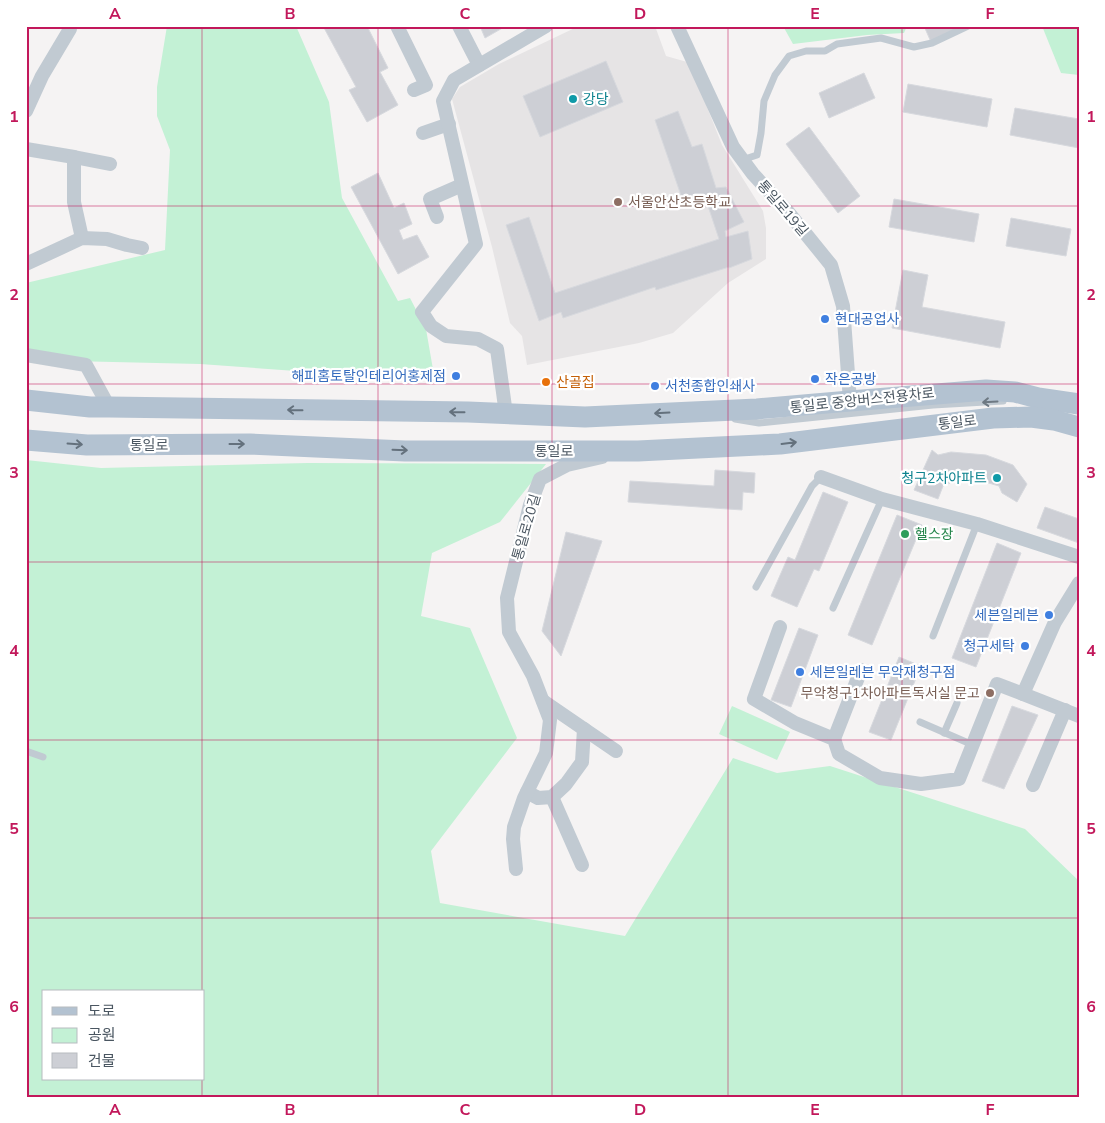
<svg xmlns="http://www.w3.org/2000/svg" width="1105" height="1123" font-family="'Nunito Sans','Noto Sans KR',sans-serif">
<rect width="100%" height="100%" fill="#f5f3f3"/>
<path fill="#e6e4e5" d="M579,26H655L666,56L687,62L692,69L722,145L763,211L766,228V259L728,283L673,333L639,343L527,365L522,336L510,323L492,247L452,99L460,87L499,64Z"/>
<g fill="#c3f1d5" fill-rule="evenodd">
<path d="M167,26H296L329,102L342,198L398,301L410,298L426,329L435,381L200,364L26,360V283L165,250L170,150L157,116V87Z"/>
<path d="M783,26H907L904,33L867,35L793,44Z"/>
<path d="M1042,26H1079V75L1061,73Z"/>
<path d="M26,460L101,468L308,463L546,464L500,522L432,553L421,616L470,628L517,738L431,851L440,903L625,936L733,758L777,773L830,766L1025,829L1079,881V1097H26ZM44,992H204V1079H44Z"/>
<path d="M732,706L790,732L777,760L719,734Z"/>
</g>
<g fill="#cdcfd5" stroke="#d7d9de">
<path d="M323,26H367L388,68L380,72L398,105L367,122L349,90L356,87Z"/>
<path d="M480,26H506L485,38Z"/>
<path d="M924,26H965L931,42Z"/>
<path d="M606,61L623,102L540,137L523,96Z"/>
<path d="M864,73L875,98L829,118L819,93Z"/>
<path d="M908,84L992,99L987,127L903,112Z"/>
<path d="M1015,108L1079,119V148L1010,135Z"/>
<path d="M678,111L692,147L702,144L716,188L726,187L744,222L725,231L726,237L748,231L752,259L729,268V267L656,290L655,287L563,318L561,312L539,321L506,225L529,217L555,293L719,239L708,206L702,208L698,199L684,204L655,120Z"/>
<path d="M809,127L860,196L838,213L786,144Z"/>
<path d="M378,173L394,208L404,203L412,224L399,230L403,240L417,235L429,257L398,274L351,187Z"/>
<path d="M894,199L979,214L974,242L889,227Z"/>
<path d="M1011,218L1071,229L1066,256L1006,246Z"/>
<path d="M903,270L928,275L922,307L1005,322L1000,348L892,328Z"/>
<path d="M932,450L938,455L951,452L986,455L1013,465L1027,484L1017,502L1002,493L999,486L954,473L949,484L945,481L938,499L914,490Z"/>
<path d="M715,470L755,473L754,493L743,492L742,510L628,502L630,481L714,486Z"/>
<path d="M823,492L848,502L819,571L814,569L797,607L771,596L788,557L795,560Z"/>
<path d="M1045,507L1079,519V543L1037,528Z"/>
<path d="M897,515L922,525L872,645L848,635Z"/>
<path d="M566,532L602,541L561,656L542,631Z"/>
<path d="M997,543L1021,553L976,667L952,658Z"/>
<path d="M799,628L818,635L791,707L771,700Z"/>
<path d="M899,657L921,666L891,740L869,732Z"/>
<path d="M1012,706L1038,715L1004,789L982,781Z"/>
</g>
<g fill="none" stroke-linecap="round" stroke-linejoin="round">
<g stroke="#c1cad2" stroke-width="7">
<path d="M742,160L757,155L761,133L764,101L775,75L789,56L806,51H825L837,44L881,38L914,47L932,43L968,26"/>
<path d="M735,419L759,423L933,405L1003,401"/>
<path d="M756,587L812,486L821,477"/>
<path d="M833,608L882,499"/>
<path d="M933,636L977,524"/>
<path d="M920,722L973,745"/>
<path d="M944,733L957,703"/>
<path d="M26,751L43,757"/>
</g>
<g stroke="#c1cad2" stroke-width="14">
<path d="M397,26L426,85L414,90"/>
<path d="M459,26L479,65"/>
<path d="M677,26L733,147L753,174L788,212L831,265L843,306L850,401"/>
<path d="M26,111L42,76L70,29V26"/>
<path d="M423,133L449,124"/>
<path d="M26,149L74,157L110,164"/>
<path d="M74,157V202L82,238"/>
<path d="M437,217L430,199L462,185"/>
<path d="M26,264L82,238L107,239L127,245L142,248"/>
<path d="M26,355L86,365L109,407"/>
<path d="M506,414L497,349L478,339L446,336L431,326L422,312L476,244L443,101L454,80L546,26"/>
<path d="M821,477L882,499L977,524L1079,557"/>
<path d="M780,627L754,699L795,723L834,739L839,754L880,778L921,784L959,779L997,684L1023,694L1055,622L1079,583"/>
<path d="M1023,694L1079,716"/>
<path d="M543,701L616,751"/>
<path d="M834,739L861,670"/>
<path d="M1033,785L1065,710"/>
<path d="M527,792L538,798L552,797L566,784L582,762L584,729"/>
<path d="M552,797L582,865"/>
<path d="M516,869L513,839L514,827L524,798L546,753L550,720L533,676L509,632L507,598L530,505L540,479L567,465L602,457"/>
</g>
<g stroke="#b3c2d1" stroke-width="21">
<path d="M26,400L90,407H109L468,412L585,417L757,409L850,401L986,390L1015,392L1038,398L1079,404"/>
<path d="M26,440L87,445L250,444L405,451H638L780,444L993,418L1031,417L1054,420L1079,427"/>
</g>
</g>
<defs><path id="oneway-shaft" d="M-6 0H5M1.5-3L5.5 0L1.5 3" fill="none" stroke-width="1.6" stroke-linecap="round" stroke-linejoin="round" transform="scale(1.25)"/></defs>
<use stroke="#6e7983" href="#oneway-shaft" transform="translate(990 402) rotate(177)"/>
<g stroke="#64717d">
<use href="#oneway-shaft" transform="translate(295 410) rotate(-179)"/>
<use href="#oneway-shaft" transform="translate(457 412) rotate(-179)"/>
<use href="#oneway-shaft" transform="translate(662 413) rotate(177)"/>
<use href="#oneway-shaft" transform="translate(789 443) rotate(-7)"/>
<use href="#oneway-shaft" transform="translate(75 444) rotate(4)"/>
<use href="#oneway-shaft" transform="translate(237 444)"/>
<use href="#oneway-shaft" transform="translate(400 450) rotate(2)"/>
</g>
<path fill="none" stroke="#c2185b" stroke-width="1" stroke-opacity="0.55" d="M202,26V992M378,26V1097M552,26V1097M728,26V1097M902,26V1097M26,206H1079M26,384H1079M26,562H1079M26,740H1079M26,918H1079M202,1079V1097"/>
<g fill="#0f9aa8" stroke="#fff" stroke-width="2">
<circle cx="573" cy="99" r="5"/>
<circle cx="997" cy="478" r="5"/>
</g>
<g fill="#8d6e63" stroke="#fff" stroke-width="2">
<circle cx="618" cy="202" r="5"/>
<circle cx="990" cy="693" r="5"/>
</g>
<g fill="#3f7fe0" stroke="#fff" stroke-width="2">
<circle cx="825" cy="319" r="5"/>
<circle cx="456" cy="376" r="5"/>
<circle cx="815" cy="379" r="5"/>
<circle cx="655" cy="386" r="5"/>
<circle cx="1049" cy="615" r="5"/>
<circle cx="1025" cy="646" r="5"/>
<circle cx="800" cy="672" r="5"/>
</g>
<circle fill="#e8710a" stroke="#fff" stroke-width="2" cx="546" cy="382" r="5"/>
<circle fill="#2e9e5b" stroke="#fff" stroke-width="2" cx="905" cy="534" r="5"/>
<g text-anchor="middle" stroke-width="4.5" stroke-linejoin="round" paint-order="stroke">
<g font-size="14" fill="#0d838f" stroke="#fff" text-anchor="start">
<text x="583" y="104">강당</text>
<text x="987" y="483" text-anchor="end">청구2차아파트</text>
</g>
<g font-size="14" fill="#785e54" stroke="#fff" text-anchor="start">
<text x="628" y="207">서울안산초등학교</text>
<text x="980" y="698" text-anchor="end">무악청구1차아파트독서실 문고</text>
</g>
<g font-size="14" fill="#4a5661" stroke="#fff">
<text transform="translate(783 208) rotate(49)" y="5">통일로19길</text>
<text transform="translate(862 400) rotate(-6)" y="5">통일로 중앙버스전용차로</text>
<text transform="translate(957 422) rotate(-7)" y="5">통일로</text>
<text x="149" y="450">통일로</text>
<text x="554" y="456">통일로</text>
<text transform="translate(526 527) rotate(-74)" y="5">통일로20길</text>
</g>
<g font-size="14" fill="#366cbe" stroke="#fff" text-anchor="start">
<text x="835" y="324">현대공업사</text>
<text x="446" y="381" text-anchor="end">해피홈토탈인테리어홍제점</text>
<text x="825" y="384">작은공방</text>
<text x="665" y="391">서천종합인쇄사</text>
<text x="1039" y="620" text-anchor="end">세븐일레븐</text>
<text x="1015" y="651" text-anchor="end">청구세탁</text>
<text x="810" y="677">세븐일레븐 무악재청구점</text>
</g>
<g font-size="14" fill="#c56008" stroke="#fff" text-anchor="start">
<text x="556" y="387">산골집</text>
</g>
<g font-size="14" fill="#27864d" stroke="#fff" text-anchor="start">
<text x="915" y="539">헬스장</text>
</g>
</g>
<rect width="1105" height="1123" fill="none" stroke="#ffffff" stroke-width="55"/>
<rect x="42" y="990" width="162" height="90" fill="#ffffff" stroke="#b7bbc0"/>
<rect x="52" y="1007" width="25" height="8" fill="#b3c2d1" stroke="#b7bbc0"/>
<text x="88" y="1016" font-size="15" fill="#4a5661">도로</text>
<rect x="52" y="1028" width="25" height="15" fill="#c3f1d5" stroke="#b7bbc0"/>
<text x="88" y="1040" font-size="15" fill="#4a5661">공원</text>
<rect x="52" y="1053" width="25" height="15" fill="#cdcfd5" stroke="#b7bbc0"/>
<text x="88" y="1066" font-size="15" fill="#4a5661">건물</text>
<rect x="28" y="28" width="1050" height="1068" fill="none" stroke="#c2185b" stroke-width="2"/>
<g font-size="16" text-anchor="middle" font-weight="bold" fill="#c2185b">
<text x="115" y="19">A</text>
<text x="290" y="19">B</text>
<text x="465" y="19">C</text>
<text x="640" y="19">D</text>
<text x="815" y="19">E</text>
<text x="990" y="19">F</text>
<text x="14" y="122">1</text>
<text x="1091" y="122">1</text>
<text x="14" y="300">2</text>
<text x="1091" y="300">2</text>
<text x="14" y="478">3</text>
<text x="1091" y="478">3</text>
<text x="14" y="656">4</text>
<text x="1091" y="656">4</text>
<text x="14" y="834">5</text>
<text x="1091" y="834">5</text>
<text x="14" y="1012">6</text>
<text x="1091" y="1012">6</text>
<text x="115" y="1115">A</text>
<text x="290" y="1115">B</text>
<text x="465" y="1115">C</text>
<text x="640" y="1115">D</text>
<text x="815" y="1115">E</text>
<text x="990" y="1115">F</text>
</g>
</svg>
